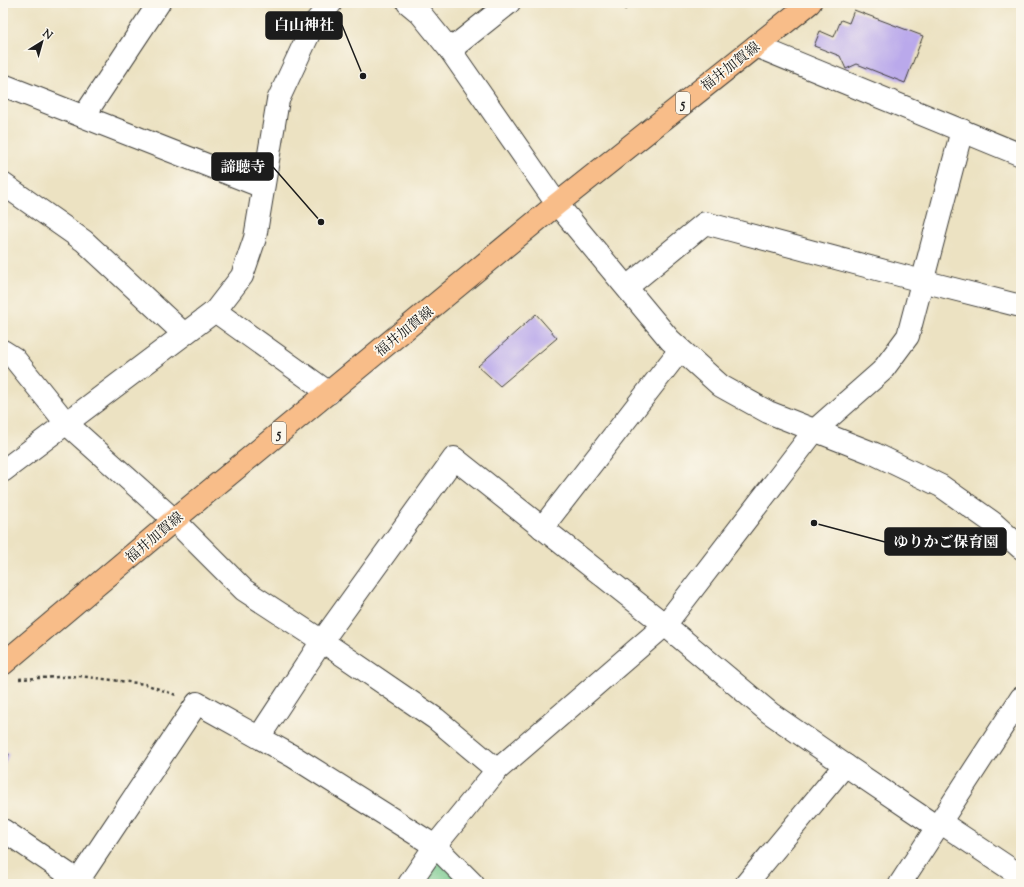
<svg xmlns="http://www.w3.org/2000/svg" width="1024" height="887" font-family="'Sorts Mill Goudy','Noto Serif JP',serif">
<rect width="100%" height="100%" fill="#fbf7ec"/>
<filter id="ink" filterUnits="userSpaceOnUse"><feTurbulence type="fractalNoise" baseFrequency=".025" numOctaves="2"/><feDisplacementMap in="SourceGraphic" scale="8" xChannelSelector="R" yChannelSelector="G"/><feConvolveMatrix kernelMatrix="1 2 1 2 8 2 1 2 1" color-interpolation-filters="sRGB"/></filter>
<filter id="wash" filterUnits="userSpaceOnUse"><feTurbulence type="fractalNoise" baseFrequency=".012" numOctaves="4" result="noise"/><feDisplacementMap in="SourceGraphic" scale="16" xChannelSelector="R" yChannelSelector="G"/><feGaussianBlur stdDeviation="0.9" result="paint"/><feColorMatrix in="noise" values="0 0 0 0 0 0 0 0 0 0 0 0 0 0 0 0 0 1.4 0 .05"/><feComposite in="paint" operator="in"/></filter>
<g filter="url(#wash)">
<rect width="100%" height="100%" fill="#ece2c2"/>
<path fill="#73c78b" stroke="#487254" d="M431,852L466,884H409Z"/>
<g id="blocks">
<g fill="#baa9eb">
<path d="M619,3H633L625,10Z"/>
<path d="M854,10L923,36L905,83L857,64L846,69L840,56L814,46L820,31L834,37L841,20L849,23Z"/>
<path d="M536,314L557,338L500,386L478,366Z"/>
<path d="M3,752L9,754L3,769Z"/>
</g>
</g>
</g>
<g filter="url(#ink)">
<use href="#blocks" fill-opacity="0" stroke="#3b3a35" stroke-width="1"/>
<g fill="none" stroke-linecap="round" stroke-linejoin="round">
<defs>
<g id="minor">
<path d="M756,46L1021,155"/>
<path d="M450,50L509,3"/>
<path d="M3,85L263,187"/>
<path d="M84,116L159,3"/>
<path d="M3,184L84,241L184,334"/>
<path d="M627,287L705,223L922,281L1021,306"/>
<path d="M215,311L329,393"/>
<path d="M3,351L14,358L67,424L174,520L244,590L322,641L436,719L497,770"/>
<path d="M3,471L215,311L242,276L255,238L278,100L313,25L331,3"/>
<path d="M542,528L680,350"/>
<path d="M259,737L322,641L454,458L665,625L770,713L845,765L937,827"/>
<path d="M940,822L1021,876"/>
<path d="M3,830L83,884"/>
<path d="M78,881L197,703L294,757L435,846L473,884"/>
<path d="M409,884L435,846L497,770L665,625L815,430L882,371L908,336L962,130"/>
<path d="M746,884L845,765"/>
<path d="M900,884L1021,698"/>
</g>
<path id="tertiary" d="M408,3L420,13L450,50L557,204L670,340L721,386L768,412L875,454L941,486L992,522L1021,548"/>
<path id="primary" d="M3,664L174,520L557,204L810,3"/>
</defs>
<use href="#minor" stroke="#3b3a35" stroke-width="24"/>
<use href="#tertiary" stroke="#3b3a35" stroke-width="24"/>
<use href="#primary" stroke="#3b3a35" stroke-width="24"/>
<path stroke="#3b3a35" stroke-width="2.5" stroke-dasharray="3 3" stroke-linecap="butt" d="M19,679L79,676L145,684L176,695"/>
<use href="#minor" stroke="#fff" stroke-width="22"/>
<use href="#tertiary" stroke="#fff" stroke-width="22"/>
<use href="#primary" stroke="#f8bd89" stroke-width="22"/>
</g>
</g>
<g text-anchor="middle" stroke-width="3.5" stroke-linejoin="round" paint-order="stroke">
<g fill="#fbf7ec" stroke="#5f5e5a" stroke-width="1">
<rect x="676" y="92" width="14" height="22" rx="3"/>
<rect x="272" y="422" width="14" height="22" rx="3"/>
</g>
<g font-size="13" font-weight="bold" fill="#1c1c1c">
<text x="683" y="108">5</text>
<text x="279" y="438">5</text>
</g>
<g font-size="14" fill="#1c1c1c" stroke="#fbf7ec">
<text transform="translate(730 66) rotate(-38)" y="5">福井加賀線</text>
<text transform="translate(404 331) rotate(-39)" y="5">福井加賀線</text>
<text transform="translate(154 537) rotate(-40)" y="5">福井加賀線</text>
</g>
</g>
<path fill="none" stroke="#1c1c1c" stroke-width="1.5" d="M363 76L342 25M321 222L273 167M814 523L885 542"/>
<g fill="#1c1c1c" stroke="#fbf7ec" stroke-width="1.5">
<circle cx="363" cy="76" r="4"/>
<circle cx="321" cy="222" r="4"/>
<circle cx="814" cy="523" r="4"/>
</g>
<g fill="#1c1c1c" stroke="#1c1c1c" stroke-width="1.5">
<rect x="266" y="12" width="76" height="27" rx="4"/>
<rect x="212" y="153" width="61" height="27" rx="4"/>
<rect x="885" y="528" width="121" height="27" rx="4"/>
</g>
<g font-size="15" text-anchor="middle" font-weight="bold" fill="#fff">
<text x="304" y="30">白山神社</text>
<text x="243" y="172">諦聴寺</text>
<text x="946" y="547">ゆりかご保育園</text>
</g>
<rect width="1024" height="887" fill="none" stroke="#fbf7ec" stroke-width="16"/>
<g transform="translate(42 42) rotate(37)" stroke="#fbf7ec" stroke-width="3" paint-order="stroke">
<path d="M0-3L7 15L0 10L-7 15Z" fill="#1c1c1c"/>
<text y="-6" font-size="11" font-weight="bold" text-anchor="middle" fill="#1c1c1c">N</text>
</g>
</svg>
